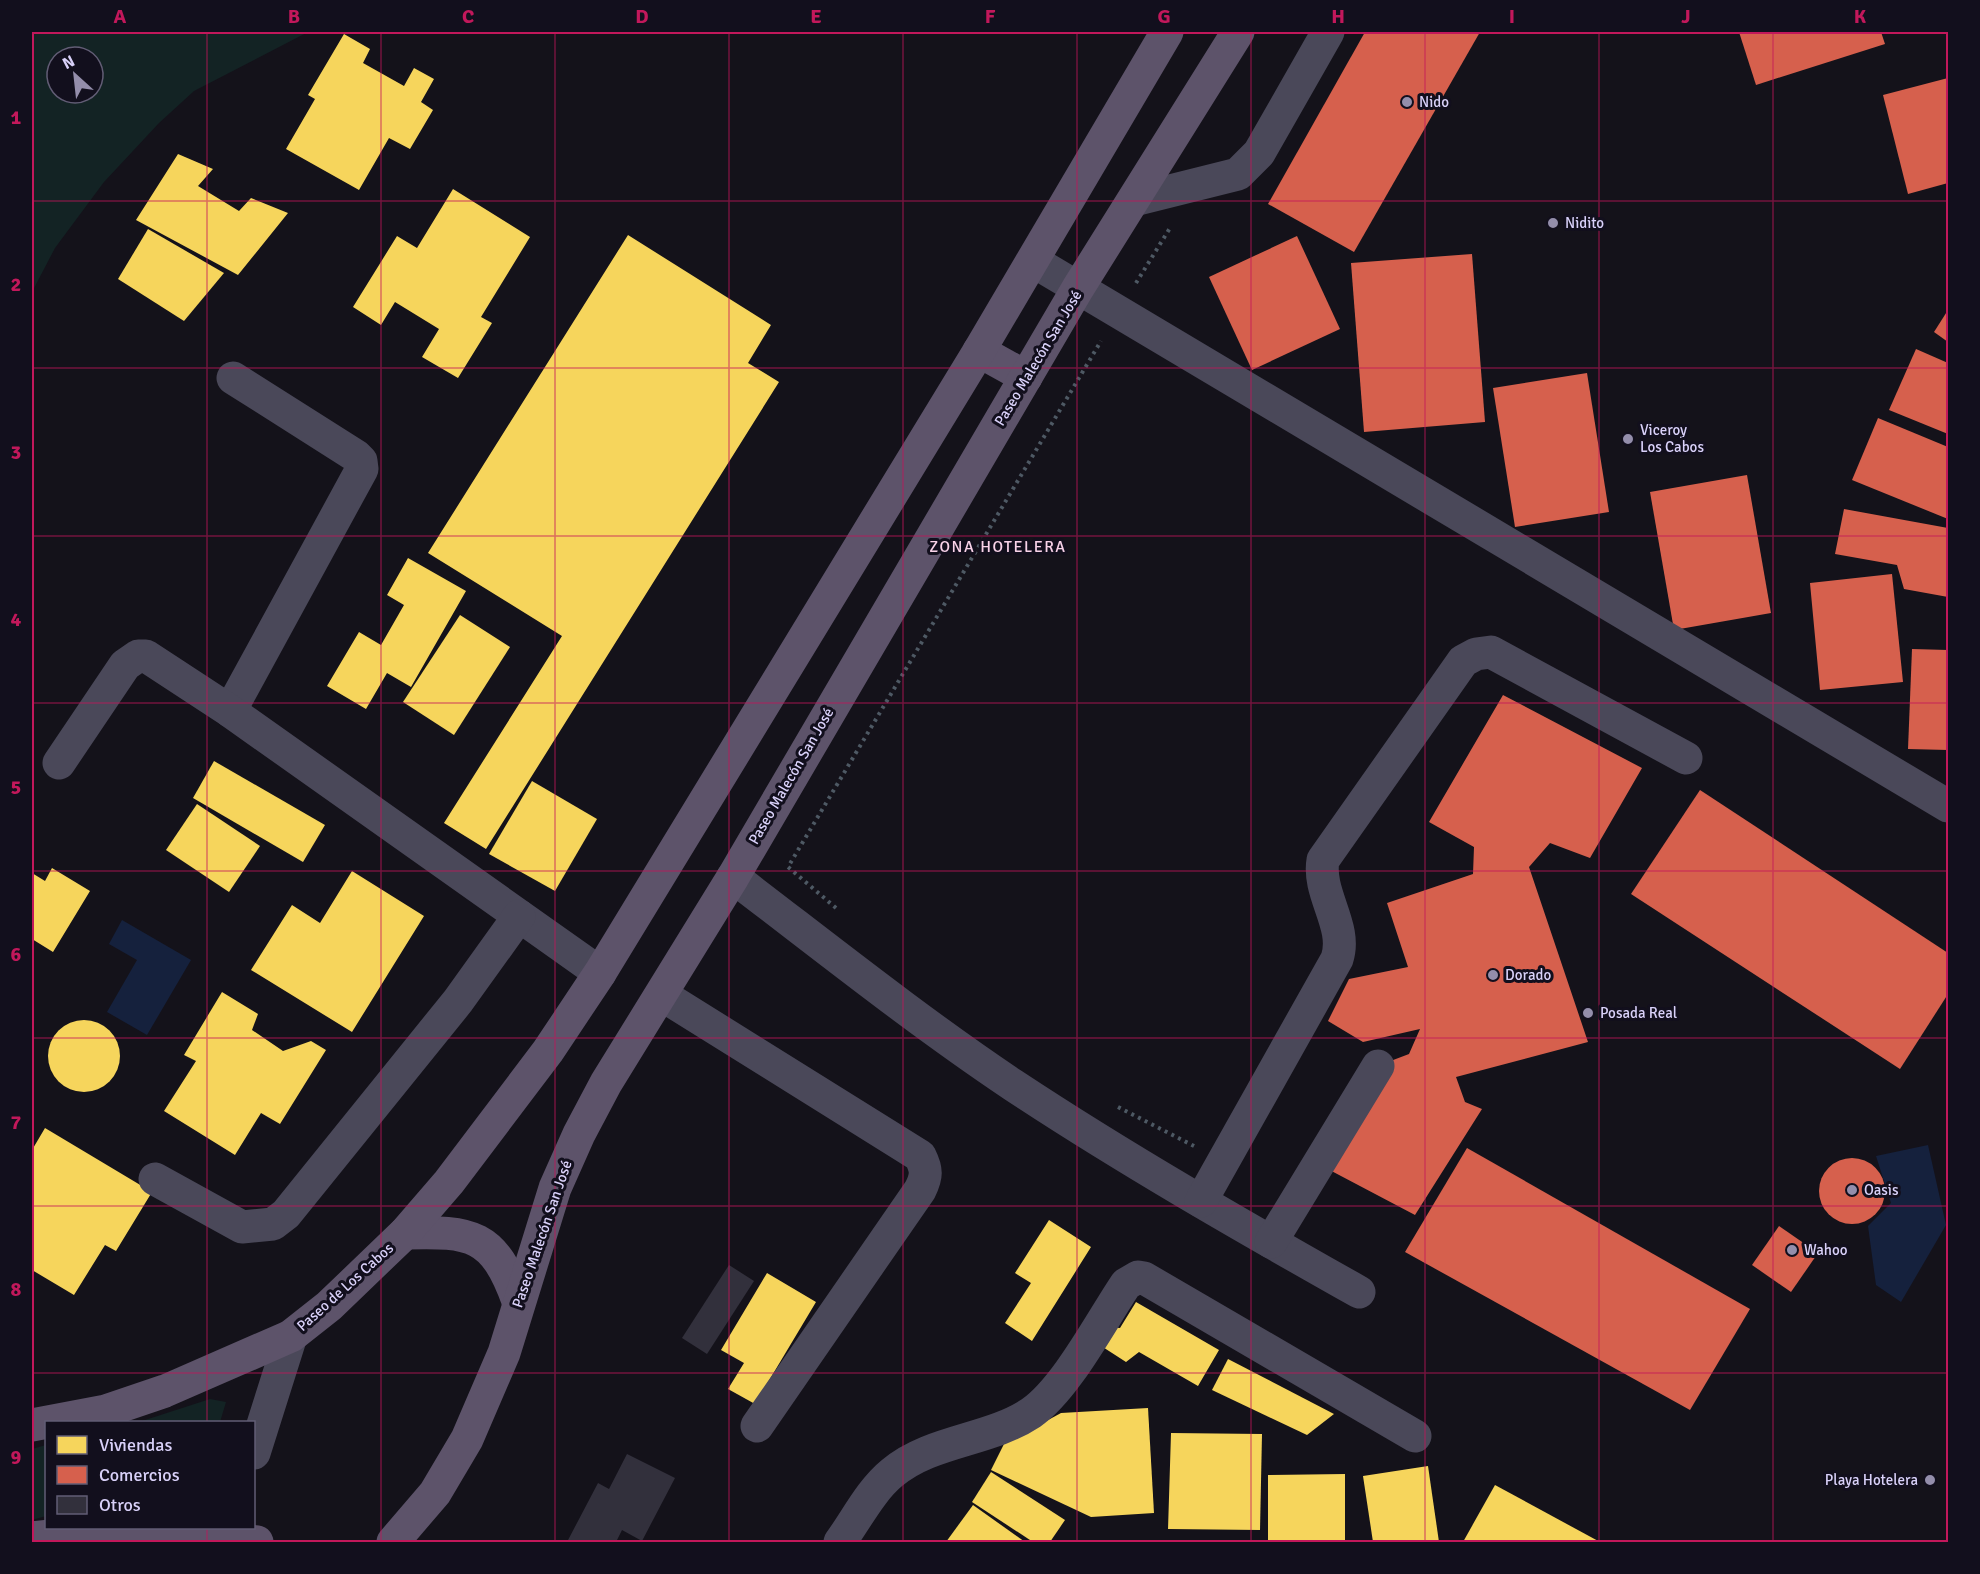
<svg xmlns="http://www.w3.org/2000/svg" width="1980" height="1574" font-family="Signika,sans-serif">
<rect width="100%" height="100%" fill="#14121a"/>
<g fill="#132324" fill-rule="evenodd">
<path d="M32,32H308L194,91L159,123L104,182L55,248L32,292ZM57,57H93V93H57Z"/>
<path d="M210,1399L226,1402L220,1422H139Z"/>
<path d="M46,1445V1516L32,1520V1449Z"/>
</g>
<g fill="#15213d">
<path d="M122,920L191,960L147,1035L107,1012L137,960L109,944Z"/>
<path d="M1928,1145L1946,1225L1901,1302L1876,1285L1868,1226L1891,1203L1876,1156Z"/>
</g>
<g fill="#f6d55c">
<path d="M344,34L370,49L363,63L404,86L414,68L434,79L421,102L433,110L410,149L389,138L359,190L286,149L315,99L308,95Z"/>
<path d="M178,154L213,169L198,186L239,211L251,198L288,213L238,275L136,220Z"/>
<path d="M453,189L530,237L481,317L492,323L458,378L422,357L439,329L395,302L381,325L353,307L397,236L417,248Z"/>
<path d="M148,229L224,273L184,321L118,279Z"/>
<path d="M628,235L771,325L748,363L779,382L486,849L444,823L562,636L428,553Z"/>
<path d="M408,558L466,591L411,687L387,673L366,709L327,686L359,632L381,645L404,605L387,595Z"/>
<path d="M460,615L510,647L454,735L403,702Z"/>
<path d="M214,761L325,825L303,862L193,798Z"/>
<path d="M532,781L597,819L555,891L489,854Z"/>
<path d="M197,804L260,846L229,892L166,850Z"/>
<path d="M52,868L90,891L53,952L32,939V873L45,881Z"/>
<path d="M352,871L424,916L352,1032L251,970L292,905L320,923Z"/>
<path d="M222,992L258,1014L252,1030L283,1051L311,1041L326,1050L280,1124L261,1113L235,1155L164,1111L196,1061L184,1055Z"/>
<circle cx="84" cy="1056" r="36"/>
<path d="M45,1128L152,1192L116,1251L105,1245L74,1295L32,1270V1150Z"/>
<path d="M1049,1220L1091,1247L1032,1341L1005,1323L1031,1283L1015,1273Z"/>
<path d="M767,1273L816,1302L755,1404L728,1389L744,1363L721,1350Z"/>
<path d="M1136,1302L1219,1350L1198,1386L1139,1352L1126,1362L1095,1342L1110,1327L1120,1328Z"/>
<path d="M1228,1359L1334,1414L1307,1435L1212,1390Z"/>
<path d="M1148,1408L1154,1513L1091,1517L991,1470L1004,1444L1061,1413Z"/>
<path d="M1171,1433L1262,1434L1260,1530L1168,1529Z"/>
<path d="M1428,1466L1439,1542H1373L1363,1476Z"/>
<path d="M991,1472L1065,1520L1050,1542H1033L972,1502Z"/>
<path d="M1345,1474V1542H1268V1475Z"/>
<path d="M1495,1485L1600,1542H1463Z"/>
<path d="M973,1505L1025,1542H946Z"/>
</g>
<g fill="#d6604d">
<path d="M1365,32H1480L1354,252L1268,204Z"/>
<path d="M1739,32H1881L1885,44L1756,85Z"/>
<path d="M1948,78V183L1908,194L1883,95Z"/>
<path d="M1297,236L1340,329L1252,370L1209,277Z"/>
<path d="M1472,254L1485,422L1364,432L1351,263Z"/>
<path d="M1948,310V342L1934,332Z"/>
<path d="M1916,349L1948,363V434L1889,410Z"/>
<path d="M1587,373L1609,512L1515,527L1493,388Z"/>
<path d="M1878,418L1948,447V519L1852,480Z"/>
<path d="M1747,475L1771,613L1674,630L1650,492Z"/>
<path d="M1844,509L1948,528V597L1904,589L1897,565L1835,554Z"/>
<path d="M1892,574L1903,682L1820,690L1810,583Z"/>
<path d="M1912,649L1948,650V750L1908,749Z"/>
<path d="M1503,695L1642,768L1590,858L1550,843L1529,867L1588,1042L1456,1077L1465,1102L1482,1109L1415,1215L1322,1166L1380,1065L1409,1054L1420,1029L1363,1042L1328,1021L1349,979L1408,967L1387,903L1473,874L1474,847L1429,822Z"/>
<path d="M1700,790L1948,953V994L1900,1069L1631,894Z"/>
<path d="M1467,1148L1750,1309L1690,1410L1405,1252Z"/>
<circle cx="1852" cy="1191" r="33"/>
<path d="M1779,1226L1818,1253L1791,1292L1752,1265Z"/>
</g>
<g fill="#32303c">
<path d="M729,1265L754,1281L707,1354L682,1338Z"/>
<path d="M627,1454L675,1478L642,1541L622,1530L616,1542H567L598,1483L609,1489Z"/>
</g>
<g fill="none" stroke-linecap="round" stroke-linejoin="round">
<g stroke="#4e5964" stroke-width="4" stroke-dasharray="3 4.5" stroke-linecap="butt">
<path d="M1136,283L1170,228"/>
<path d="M836,908L788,867L1101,341"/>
<path d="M1118,1107L1194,1146"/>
</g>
<g stroke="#4a4859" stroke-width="33">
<path d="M1134,200L1238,174L1259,153L1328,32"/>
<path d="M1033,261L1948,806"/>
<path d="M230,711L362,469L361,461L356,456L233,378"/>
<path d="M59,763L125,665L138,656H146L230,711L600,973"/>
<path d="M733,877C825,947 916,1020 1013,1085C1125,1159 1242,1226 1359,1292"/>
<path d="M662,995L920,1156C927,1170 927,1176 920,1190L757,1426"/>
<path d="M155,1179L242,1227L273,1224L286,1214L458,1001L519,916"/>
<path d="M1201,1201L1337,959C1348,926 1317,894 1323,860L1463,661L1476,654L1491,652L1686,758"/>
<path d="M1271,1242L1378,1066"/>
<path d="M254,1453L291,1336"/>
<path d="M840,1542C856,1520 871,1490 892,1473C931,1440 989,1441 1031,1413C1066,1389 1101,1321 1126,1284L1138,1277L1144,1278L1415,1436"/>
</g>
<g stroke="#5d536a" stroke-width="33">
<path d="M979,351L1026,377"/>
<path d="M405,1233C472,1231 494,1234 518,1301"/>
<path d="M32,1425L106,1411L165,1391L291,1336L329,1306L405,1233L449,1182L548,1051L600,973L979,351L1167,32"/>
<path d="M32,1538C107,1529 182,1533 257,1542"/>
<path d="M393,1542L435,1493L467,1439L504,1353L555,1188L579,1134L606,1083L733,877L1078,288L1238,32"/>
</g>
</g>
<path fill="none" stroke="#c2185b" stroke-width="1.5" stroke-opacity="0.55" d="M207,32V1422M381,32V1542M555,32V1542M729,32V1542M903,32V1542M1077,32V1542M1251,32V1542M1425,32V1542M1599,32V1542M1773,32V1542M32,201H1948M32,368H1948M32,536H1948M32,703H1948M32,871H1948M32,1038H1948M32,1206H1948M32,1373H1948M207,1528V1542"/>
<g fill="#948eab" stroke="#120f1d" stroke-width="2">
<circle cx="1407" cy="102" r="6"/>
<circle cx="1553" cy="223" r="6"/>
<circle cx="1628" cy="439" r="6"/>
<circle cx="1493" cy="975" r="6"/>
<circle cx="1588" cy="1013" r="6"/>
<circle cx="1852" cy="1190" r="6"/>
<circle cx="1792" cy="1250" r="6"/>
<circle cx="1930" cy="1480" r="6"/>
</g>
<g text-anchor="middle" stroke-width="6" stroke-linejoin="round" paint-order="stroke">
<g font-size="15" fill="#d9d1f9" stroke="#120f1d" text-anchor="start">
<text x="1419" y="107">Nido</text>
<text x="1565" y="228">Nidito</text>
<text x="1640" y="435">Viceroy<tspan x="1640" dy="17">Los Cabos</tspan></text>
<text x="1505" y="980">Dorado</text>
<text x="1600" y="1018">Posada Real</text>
<text x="1864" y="1195">Oasis</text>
<text x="1804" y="1255">Wahoo</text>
<text x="1918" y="1485" text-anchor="end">Playa Hotelera</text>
</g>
<g font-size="15" fill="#d9d1f9" stroke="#120f1d">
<text transform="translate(1038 358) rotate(-59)" y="5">Paseo Malecón San José</text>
<text transform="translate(791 776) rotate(-60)" y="5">Paseo Malecón San José</text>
<text transform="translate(542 1234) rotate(-71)" y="5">Paseo Malecón San José</text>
<text transform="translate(345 1287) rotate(-42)" y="5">Paseo de Los Cabos</text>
</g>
<g font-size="16" letter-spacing="1.5" fill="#f9d3e9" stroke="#120f1d">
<text x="998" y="552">ZONA HOTELERA</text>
</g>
</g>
<rect width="1980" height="1574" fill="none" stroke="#120f1d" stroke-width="66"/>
<rect x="45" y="1421" width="210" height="108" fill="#120f1d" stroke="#625d75" stroke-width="1.5"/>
<rect x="57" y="1436" width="30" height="18" fill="#f6d55c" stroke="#625d75" stroke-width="1.5"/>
<text x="99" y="1451" font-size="18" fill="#d9d1f9">Viviendas</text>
<rect x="57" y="1466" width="30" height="18" fill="#d6604d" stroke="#625d75" stroke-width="1.5"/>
<text x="99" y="1481" font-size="18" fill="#d9d1f9">Comercios</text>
<rect x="57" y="1496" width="30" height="18" fill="#32303c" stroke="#625d75" stroke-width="1.5"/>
<text x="99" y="1511" font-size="18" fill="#d9d1f9">Otros</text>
<g transform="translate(75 75) rotate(333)"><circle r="28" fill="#120f1d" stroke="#625d75" stroke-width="1.5"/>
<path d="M0-4.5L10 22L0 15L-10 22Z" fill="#948eab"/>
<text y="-9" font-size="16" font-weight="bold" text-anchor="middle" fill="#d9d1f9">N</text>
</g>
<rect x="33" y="33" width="1914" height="1508" fill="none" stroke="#c2185b" stroke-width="2"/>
<g font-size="20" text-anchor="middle" font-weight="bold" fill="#c2185b">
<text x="120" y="23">A</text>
<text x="294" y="23">B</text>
<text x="468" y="23">C</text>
<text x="642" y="23">D</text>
<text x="816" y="23">E</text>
<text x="990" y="23">F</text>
<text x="1164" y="23">G</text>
<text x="1338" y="23">H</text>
<text x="1512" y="23">I</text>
<text x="1686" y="23">J</text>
<text x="1860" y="23">K</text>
<text x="16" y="124">1</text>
<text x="16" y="291">2</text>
<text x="16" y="459">3</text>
<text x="16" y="626">4</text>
<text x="16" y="794">5</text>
<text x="16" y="961">6</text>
<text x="16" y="1129">7</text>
<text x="16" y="1296">8</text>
<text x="16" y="1464">9</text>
</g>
</svg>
